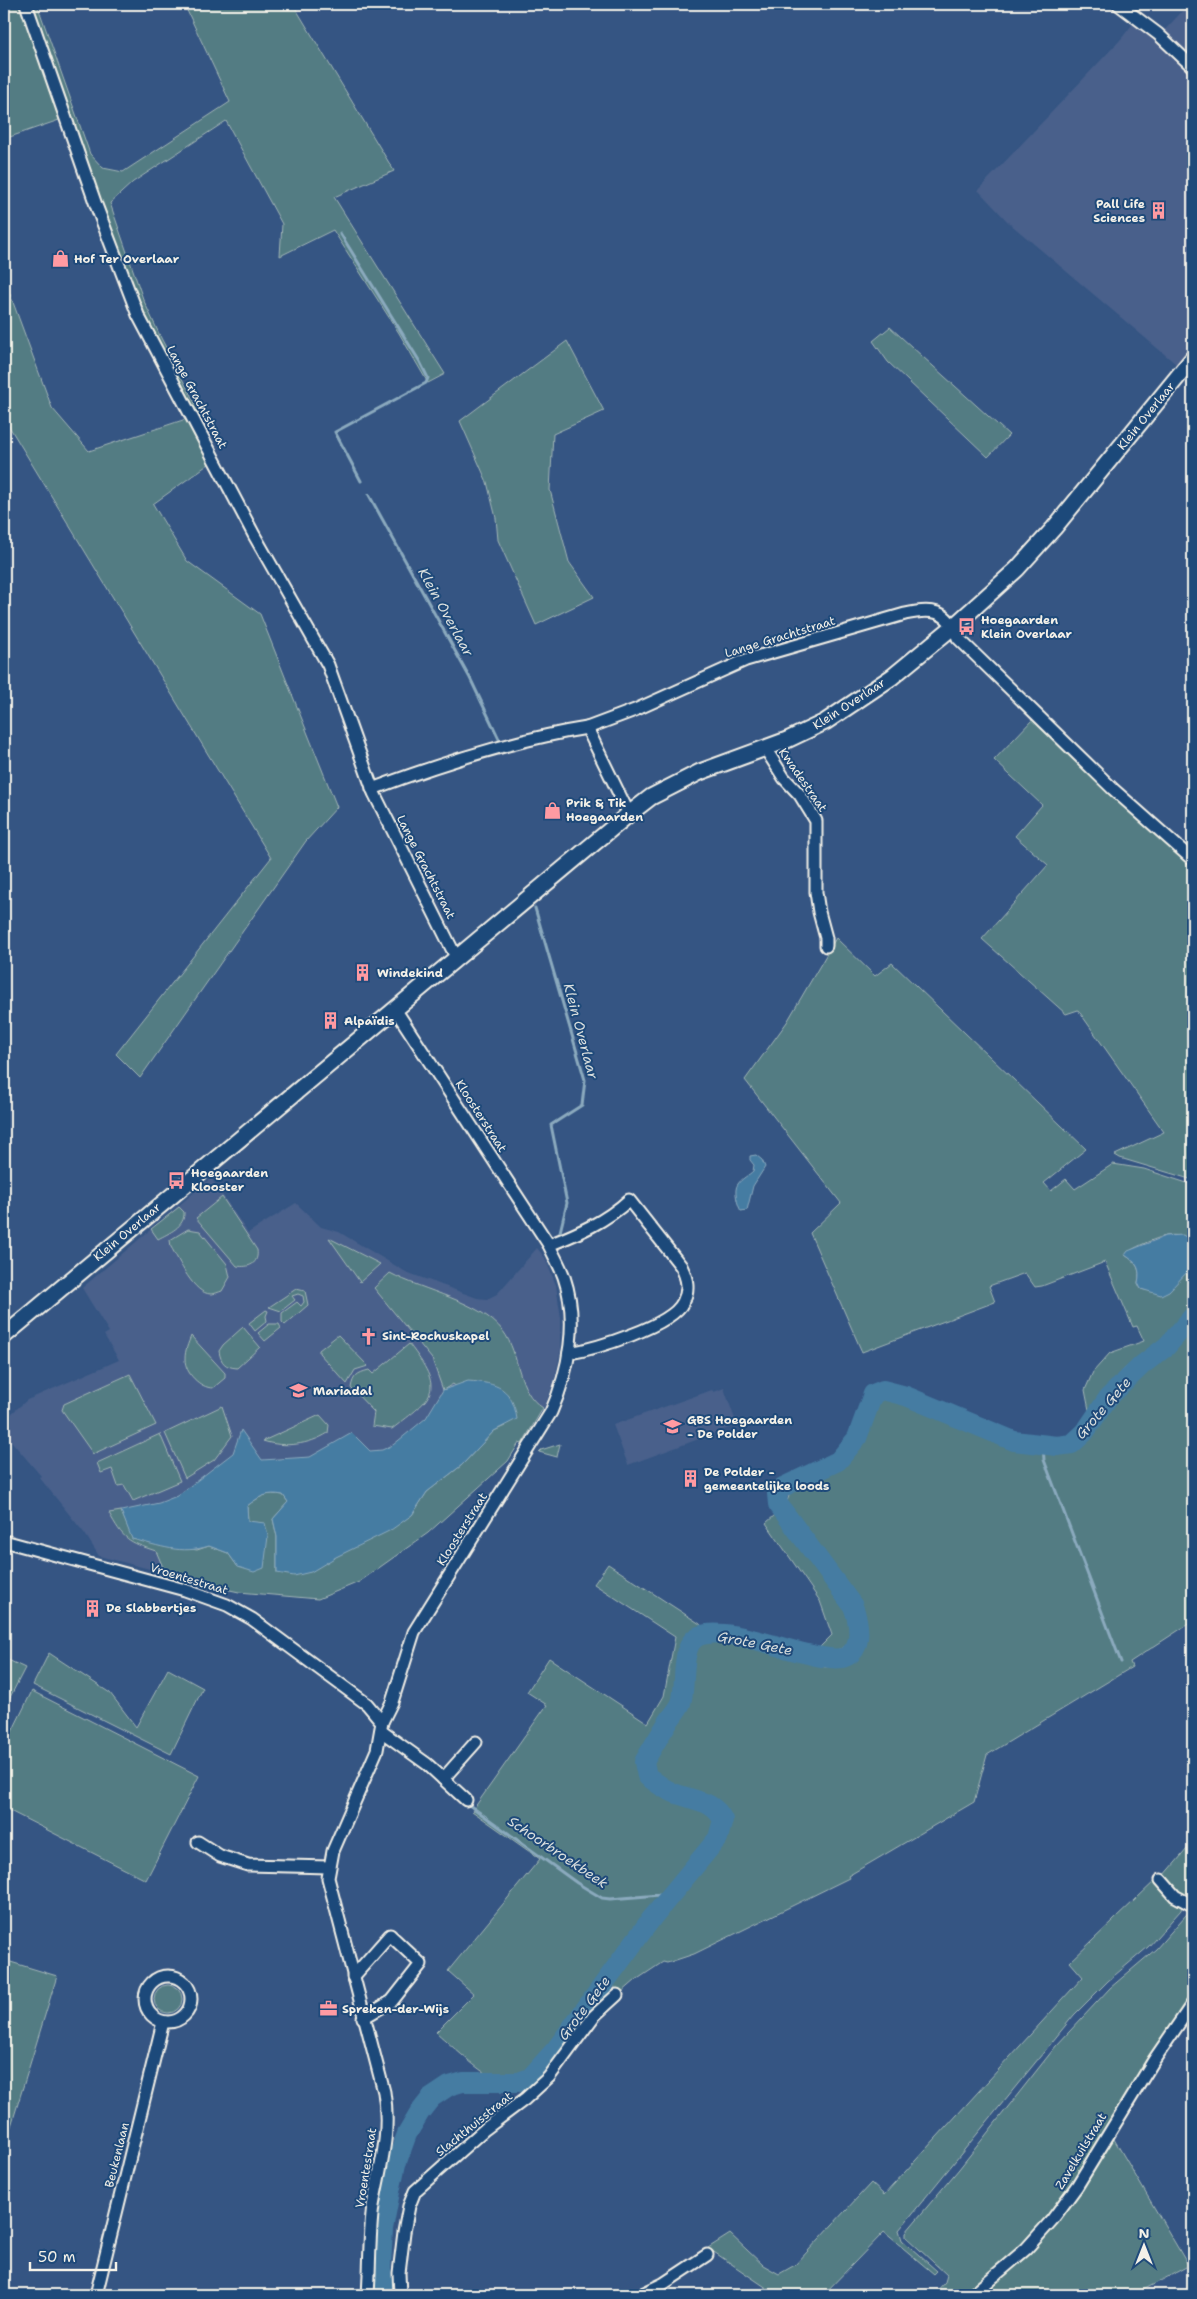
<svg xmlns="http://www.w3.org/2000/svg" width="1197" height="2299" font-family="'Shantell Sans',sans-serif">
<rect width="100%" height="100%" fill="#355583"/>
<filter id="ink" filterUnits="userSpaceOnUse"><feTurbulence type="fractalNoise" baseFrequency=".02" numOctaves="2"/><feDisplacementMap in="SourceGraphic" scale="10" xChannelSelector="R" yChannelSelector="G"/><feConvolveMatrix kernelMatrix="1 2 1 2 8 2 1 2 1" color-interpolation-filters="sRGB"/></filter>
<g filter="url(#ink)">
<g fill="#48608b">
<path d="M1189,4H1193V63L1161,34Z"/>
<path d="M1135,21L1193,74V342L1176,364L1009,223L978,190L1121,39Z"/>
<path d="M211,1178L248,1233L296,1203L321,1227L339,1232L406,1272L477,1298L487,1299L497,1294L537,1248L545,1258L556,1285L561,1318V1349L554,1382L545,1405L522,1444L519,1443L508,1461L428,1533L359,1582L318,1599L239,1592L99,1556L85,1534L39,1477L41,1476L6,1435L4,1437V1420L27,1400L119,1360L104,1335L109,1332L82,1288Z"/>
<path d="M724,1388L737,1425L628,1465L613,1425L712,1390L714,1392Z"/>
</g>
<g fill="#527c83" stroke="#a3b6b6">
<path d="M4,4H23L62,119L4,139Z"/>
<path d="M31,4H37L90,154L103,168L123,172L230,102L184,4H293L394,171L334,197L445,374L428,383L399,333L333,230L280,256L282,224L226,121L133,182L110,203L143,299L161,338L202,417H197L151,330L127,278Z"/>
<path d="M4,278L52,408L89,451L189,418L213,461L153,504L187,561L260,614L337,807L306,841L140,1078L116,1054L271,858L4,418Z"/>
<path d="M890,327L1009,435L988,457L888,362L873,341Z"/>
<path d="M567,341L604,411L553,434L550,490L569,562L594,597L536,625L498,540L496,518L487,482L460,421Z"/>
<path d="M1033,719L1193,866V1180L1120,1158L1115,1155L1164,1132L1078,1010L1066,1014L982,939L1048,865L1015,836L1042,805L994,760Z"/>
<path d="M836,938L875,976L892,963L1086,1149L1044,1183L1051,1191L1066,1179L1075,1189L1113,1164L1144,1169L1193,1185V1242C1187,1236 1174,1234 1166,1236C1158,1237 1129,1249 1125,1255C1137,1263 1141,1269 1138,1283L1141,1289C1164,1296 1180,1281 1193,1265V1303L1188,1311L1168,1337L1124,1369L1090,1415L1085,1390L1093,1372L1110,1353L1144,1341L1137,1326L1133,1327L1105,1262L1042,1286L1035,1287L1025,1273L989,1286L995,1302L862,1352L810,1233L841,1203L745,1080L787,1022Z"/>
<path d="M222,1197L257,1250C259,1264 249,1268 237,1266L196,1218Z"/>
<path d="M179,1207L184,1212C185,1227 169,1233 158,1239L151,1229Z"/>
<path d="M188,1229L200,1231L227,1264L230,1277L222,1291C219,1292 214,1294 211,1294C193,1294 179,1260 171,1247L170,1240Z"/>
<path d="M329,1238L380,1264L360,1282Z"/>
<path d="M390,1273C423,1291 480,1301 503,1331C521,1355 516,1391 543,1408L522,1444L519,1443L508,1461L428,1533L359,1582L318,1599L239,1592L207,1585L165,1572L156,1551C128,1542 123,1539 109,1513L121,1511L133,1539L197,1550L209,1546L228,1553L238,1567L248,1522L247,1506C260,1496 267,1492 283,1495L288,1502L273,1519L277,1537V1572L326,1562L412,1515L427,1492L462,1465L494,1431L505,1426L453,1384L443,1390L432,1359L374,1288Z"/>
<path d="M296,1289L305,1291L308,1305L285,1325L282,1322V1313L297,1302L301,1306L304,1302L303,1296L298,1294L292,1296L295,1300L281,1311L269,1307Z"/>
<path d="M266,1310L268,1311L266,1316L267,1321L255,1331L249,1323Z"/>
<path d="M269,1324H279L281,1328L265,1341L258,1333Z"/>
<path d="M1193,1326V1621L1130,1662L1132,1667L987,1755L974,1802L848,1876L849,1878L694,1954L667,1963L663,1962L636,1980L621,1993L611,1984C623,1964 635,1945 649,1926C666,1904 733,1844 727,1816C721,1786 637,1796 650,1757C662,1741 676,1724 684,1705C698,1676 674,1634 725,1640L825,1667C861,1665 871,1639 860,1607L785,1507L790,1493L845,1465L859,1444L881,1396C902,1404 922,1411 942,1418C955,1423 967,1431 980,1436C999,1444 1053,1460 1072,1449C1097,1434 1107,1407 1125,1386C1133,1376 1146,1371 1156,1363C1170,1352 1183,1340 1193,1326Z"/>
<path d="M243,1327L260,1347L237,1368C225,1367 221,1363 219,1351L223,1345Z"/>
<path d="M338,1335L368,1366L355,1370L347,1384L319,1353V1350Z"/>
<path d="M191,1336L225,1373V1378L213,1388C200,1388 185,1373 185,1359C185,1350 188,1344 191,1336Z"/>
<path d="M409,1344C445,1391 435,1396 392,1429L372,1426L374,1412L351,1388C353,1376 357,1373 369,1370L373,1374Z"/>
<path d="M130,1374L156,1425L93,1454L62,1410L64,1404Z"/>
<path d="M222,1406L232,1436L214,1460L185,1478L165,1433Z"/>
<path d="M320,1415L329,1425L328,1433C309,1445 284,1448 263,1441Z"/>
<path d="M160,1434L180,1481L133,1501L124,1485L118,1486L112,1469L101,1473L97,1463Z"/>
<path d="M560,1444L557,1457L539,1452L541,1450Z"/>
<path d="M775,1515L842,1604L850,1620L854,1636C845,1652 833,1651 817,1650L832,1635L820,1601L766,1523Z"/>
<path d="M608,1564L700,1624L703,1629L690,1635L682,1642L678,1694L639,1759V1776L664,1796L713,1811L716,1818L713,1830L532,2070C519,2077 502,2079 487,2074C478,2070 446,2041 436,2032L474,1994L448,1971L540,1859L472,1811L547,1705L527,1692L549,1658L648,1723L664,1696L675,1637L594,1584Z"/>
<path d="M49,1653L110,1693L136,1727L168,1669L203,1688L171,1754L33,1685Z"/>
<path d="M4,1658L25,1668L4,1709Z"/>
<path d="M32,1691L199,1776L146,1880L4,1808V1748Z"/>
<path d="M1193,1842V1893L1188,1898H1184L1164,1876Z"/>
<path d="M1158,1878L1182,1905L1181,1910L1148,1947L1108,1981L1074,2015L899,2230L902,2240L937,2271L934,2274L884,2232L823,2295H777L708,2248L730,2234L763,2265L779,2274L795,2265L871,2183L884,2195L1083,1977L1070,1962Z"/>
<path d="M1193,1907V1998L1072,2187L1022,2249L966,2295H933L945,2282L947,2275L906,2237V2232L959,2169L1056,2046L1110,1988L1156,1949Z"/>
<path d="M4,1960L57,1976L4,2149Z"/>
<circle cx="168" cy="1999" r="14"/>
<path d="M1111,2134L1188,2265L1193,2263V2274L1188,2266L1134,2295H988L984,2290L1035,2246Z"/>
</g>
<g fill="#457ba2" stroke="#8baabe">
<path d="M756,1155L762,1160L765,1167L753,1186L747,1210L741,1211C738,1206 733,1190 738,1184C741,1179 749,1175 753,1171L754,1165L750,1160V1156Z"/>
<path d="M1183,1235L1193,1242L1192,1267L1169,1291L1161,1295L1141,1289L1138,1283C1141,1268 1137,1263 1125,1255L1128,1251L1166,1236Z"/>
<path d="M468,1381C498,1383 512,1388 517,1419L494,1431L462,1465L427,1492L412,1515L391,1530L336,1557L311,1572L294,1576L277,1573V1537L273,1519L288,1502L283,1495C267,1492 260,1496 247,1506L248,1521L265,1523L268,1536L264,1568L254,1572L238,1567L228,1553L209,1546C181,1555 160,1546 132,1539L121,1511L159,1503L177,1496L233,1453L241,1430L262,1460L310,1457L352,1433L370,1451L382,1450L393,1445L426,1418L443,1390Z"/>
</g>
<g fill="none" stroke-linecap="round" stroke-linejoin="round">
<g stroke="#8baabe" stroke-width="3">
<path d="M340,233L420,362L428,378L426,383L335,432L361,481"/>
<path d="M369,495L470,678L500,741"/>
<path d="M535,908L585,1080L582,1105L551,1125L567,1203L560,1232"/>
<path d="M1043,1445L1044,1460L1121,1662"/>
<path d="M469,1805L577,1883L602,1898L610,1899L660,1895L670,1896"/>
</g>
<path stroke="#457ba2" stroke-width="20" d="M383,2295L381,2267L383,2229L390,2192L396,2164L407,2134L420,2112L431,2098L449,2086L463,2082H519L530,2078L556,2049L652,1918L718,1838L723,1820C713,1798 689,1801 670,1791C662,1788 654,1781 647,1776L644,1762C652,1748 660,1735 668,1722C672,1716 678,1710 681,1703C687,1685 679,1644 699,1636C726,1625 791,1653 822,1657C829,1658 838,1660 845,1657C864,1649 859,1622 853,1606L778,1504L777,1494L783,1487L838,1461L857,1438L873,1394L883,1390L906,1396L1014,1441L1057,1446L1072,1444L1085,1432L1108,1398L1142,1365L1167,1346L1193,1316"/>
<defs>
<g id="minor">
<path d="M26,4L96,205L138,315L254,535L328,665L374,793L456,957"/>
<path d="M1118,4L1158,34L1193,67"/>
<path d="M587,728L635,710L746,660L905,614C931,608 948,609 958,638L1113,789L1193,860"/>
<path d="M765,748L784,778L800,795L816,821V892L819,912L826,938V946"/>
<path d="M372,789C439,764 517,739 587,728L629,814"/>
<path d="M549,1245C579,1233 605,1222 629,1200L681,1266C687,1278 690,1289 683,1302C672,1326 594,1349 569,1353"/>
<path d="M4,1541L185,1590L227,1605L252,1619L367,1704L382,1722"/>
<path d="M381,1731L427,1764L466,1800"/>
<path d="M443,1779L476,1742"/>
<path d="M198,1842L220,1856L248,1865L329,1867"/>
<path d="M1161,1880L1175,1896L1190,1904L1193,1900"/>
<circle cx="168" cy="1999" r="23"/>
<path d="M353,1977L390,1935L421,1964L392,2001L363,2018"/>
<path d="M96,2295L163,2022"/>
<path d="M368,2295C370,2266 369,2235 373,2206C380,2165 391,2135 384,2092L328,1878L333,1851L377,1750L382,1722L392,1702L414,1632L551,1412C569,1371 579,1321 564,1277C560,1266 554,1256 549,1245L395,1009"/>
<path d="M400,2295L399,2273L404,2232L409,2206L415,2191L485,2129L525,2099L549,2077L594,2016L617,1995"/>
<path d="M640,2295L663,2284L707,2255"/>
<path d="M972,2295L1026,2249L1052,2220L1077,2186L1154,2060L1193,2003"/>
</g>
<path id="secondary" d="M4,1336L629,814L651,797L700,772L787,740L825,722L892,677L954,626L1017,569L1054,528L1193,358"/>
</defs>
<use href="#minor" stroke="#f4f1e8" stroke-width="15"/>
<use href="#secondary" stroke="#f4f1e8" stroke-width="19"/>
<use href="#minor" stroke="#1f4a7a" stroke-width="11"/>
<use href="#secondary" stroke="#1f4a7a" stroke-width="15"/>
</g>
</g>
<defs>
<symbol id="building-bare" viewBox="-9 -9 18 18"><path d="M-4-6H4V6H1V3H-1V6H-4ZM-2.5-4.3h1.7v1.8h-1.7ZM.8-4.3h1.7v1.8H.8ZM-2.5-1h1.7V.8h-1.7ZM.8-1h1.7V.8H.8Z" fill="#ff9aa2" stroke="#1f4a7a" stroke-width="2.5" paint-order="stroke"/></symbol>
<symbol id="shop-bare" viewBox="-9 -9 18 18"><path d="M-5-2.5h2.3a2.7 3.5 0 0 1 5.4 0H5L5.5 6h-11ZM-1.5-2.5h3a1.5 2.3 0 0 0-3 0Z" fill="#ff9aa2" stroke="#1f4a7a" stroke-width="2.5" paint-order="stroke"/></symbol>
<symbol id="bus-bare" viewBox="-9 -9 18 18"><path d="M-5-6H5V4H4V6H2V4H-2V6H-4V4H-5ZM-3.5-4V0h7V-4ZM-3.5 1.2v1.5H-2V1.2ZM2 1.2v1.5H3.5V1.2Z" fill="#ff9aa2" stroke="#1f4a7a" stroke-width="2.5" paint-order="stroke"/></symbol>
<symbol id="church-bare" viewBox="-9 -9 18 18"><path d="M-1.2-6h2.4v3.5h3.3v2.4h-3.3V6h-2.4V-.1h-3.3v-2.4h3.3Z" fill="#ff9aa2" stroke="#1f4a7a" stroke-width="2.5" paint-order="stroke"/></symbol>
<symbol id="school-bare" viewBox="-9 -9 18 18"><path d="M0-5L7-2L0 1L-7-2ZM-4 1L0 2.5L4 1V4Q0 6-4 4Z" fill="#ff9aa2" stroke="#1f4a7a" stroke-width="2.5" paint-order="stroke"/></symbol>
<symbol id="office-bare" viewBox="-9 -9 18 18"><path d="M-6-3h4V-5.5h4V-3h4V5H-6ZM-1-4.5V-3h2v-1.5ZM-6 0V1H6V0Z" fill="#ff9aa2" stroke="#1f4a7a" stroke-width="2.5" paint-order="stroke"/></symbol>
</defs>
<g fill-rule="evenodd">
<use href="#building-bare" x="1146" y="198" width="25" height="25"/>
<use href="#shop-bare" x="48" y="246" width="25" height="25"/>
<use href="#bus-bare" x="954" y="614" width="25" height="25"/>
<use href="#shop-bare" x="540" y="798" width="25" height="25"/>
<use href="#building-bare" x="350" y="960" width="25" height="25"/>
<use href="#building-bare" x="318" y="1008" width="25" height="25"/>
<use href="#bus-bare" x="164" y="1168" width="25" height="25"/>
<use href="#church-bare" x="356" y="1324" width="25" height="25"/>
<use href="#school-bare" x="286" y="1378" width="25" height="25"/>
<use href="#school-bare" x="660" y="1414" width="25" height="25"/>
<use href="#building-bare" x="678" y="1466" width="25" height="25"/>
<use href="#building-bare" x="80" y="1596" width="25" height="25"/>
<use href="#office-bare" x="316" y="1996" width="25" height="25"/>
</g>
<g text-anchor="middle" stroke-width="4" stroke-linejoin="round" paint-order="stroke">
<g font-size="12" font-weight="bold" fill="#f4f1e8" stroke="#1f4a7a" text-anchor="start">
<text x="1145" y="208" text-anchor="end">Pall Life<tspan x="1145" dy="14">Sciences</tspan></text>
<text x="74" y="263">Hof Ter Overlaar</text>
<text x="981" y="624">Hoegaarden<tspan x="981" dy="14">Klein Overlaar</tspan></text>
<text x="566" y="807">Prik &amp; Tik<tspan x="566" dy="14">Hoegaarden</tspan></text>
<text x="377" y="977">Windekind</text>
<text x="344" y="1025">Alpaïdis</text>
<text x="191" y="1177">Hoegaarden<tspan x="191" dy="14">Klooster</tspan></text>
<text x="382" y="1340">Sint-Rochuskapel</text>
<text x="313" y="1395">Mariadal</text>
<text x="687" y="1424">GBS Hoegaarden<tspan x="687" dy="14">- De Polder</tspan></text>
<text x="704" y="1476">De Polder -<tspan x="704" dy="14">gemeentelijke loods</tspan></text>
<text x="106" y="1612">De Slabbertjes</text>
<text x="342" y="2013">Spreken-der-Wijs</text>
</g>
<g font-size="12" fill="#f4f1e8" stroke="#1f4a7a">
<text transform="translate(197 397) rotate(62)" y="4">Lange Grachtstraat</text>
<text transform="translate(1146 416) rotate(-51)" y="4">Klein Overlaar</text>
<text transform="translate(780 637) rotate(-17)" y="4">Lange Grachtstraat</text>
<text transform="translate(849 704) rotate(-33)" y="4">Klein Overlaar</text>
<text transform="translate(803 780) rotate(55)" y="4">Kwadestraat</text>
<text transform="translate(426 867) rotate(63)" y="4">Lange Grachtstraat</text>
<text transform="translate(481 1116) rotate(57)" y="4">Kloosterstraat</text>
<text transform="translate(127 1232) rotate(-40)" y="4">Klein Overlaar</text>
<text transform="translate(462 1529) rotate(-58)" y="4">Kloosterstraat</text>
<text transform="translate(189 1579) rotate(17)" y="4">Vroentestraat</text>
<text transform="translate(474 2124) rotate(-39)" y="4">Slachthuisstraat</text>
<text transform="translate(1081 2151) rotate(-59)" y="4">Zavelkuilstraat</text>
<text transform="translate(117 2155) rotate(-76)" y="4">Beukenlaan</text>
<text transform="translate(366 2168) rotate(-81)" y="4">Vroentestraat</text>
</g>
<g font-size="14" font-style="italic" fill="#dadfde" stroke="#1f4a7a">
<text transform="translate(446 612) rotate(61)" y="5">Klein Overlaar</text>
<text transform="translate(581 1031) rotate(75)" y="5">Klein Overlaar</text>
<text transform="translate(1103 1408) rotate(-49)" y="5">Grote Gete</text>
<text transform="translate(755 1643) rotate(11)" y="5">Grote Gete</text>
<text transform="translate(558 1852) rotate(34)" y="5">Schoorbroekbeek</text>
<text transform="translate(584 2008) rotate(-53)" y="5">Grote Gete</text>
</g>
</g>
<rect width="1197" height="2299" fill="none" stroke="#1f4a7a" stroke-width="20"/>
<rect x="10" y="10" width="1177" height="2279" fill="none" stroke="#f4f1e8" stroke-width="2" filter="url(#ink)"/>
<g transform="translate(1144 2246)" stroke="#1f4a7a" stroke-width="4" paint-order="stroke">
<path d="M0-4L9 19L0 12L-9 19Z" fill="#f4f1e8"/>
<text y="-8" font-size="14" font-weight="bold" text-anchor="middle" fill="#f4f1e8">N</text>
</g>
<path d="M30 2262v8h86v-8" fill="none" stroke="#f4f1e8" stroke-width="2.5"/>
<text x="38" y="2262" font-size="15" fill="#f4f1e8" stroke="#1f4a7a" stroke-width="4" paint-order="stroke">50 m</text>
</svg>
